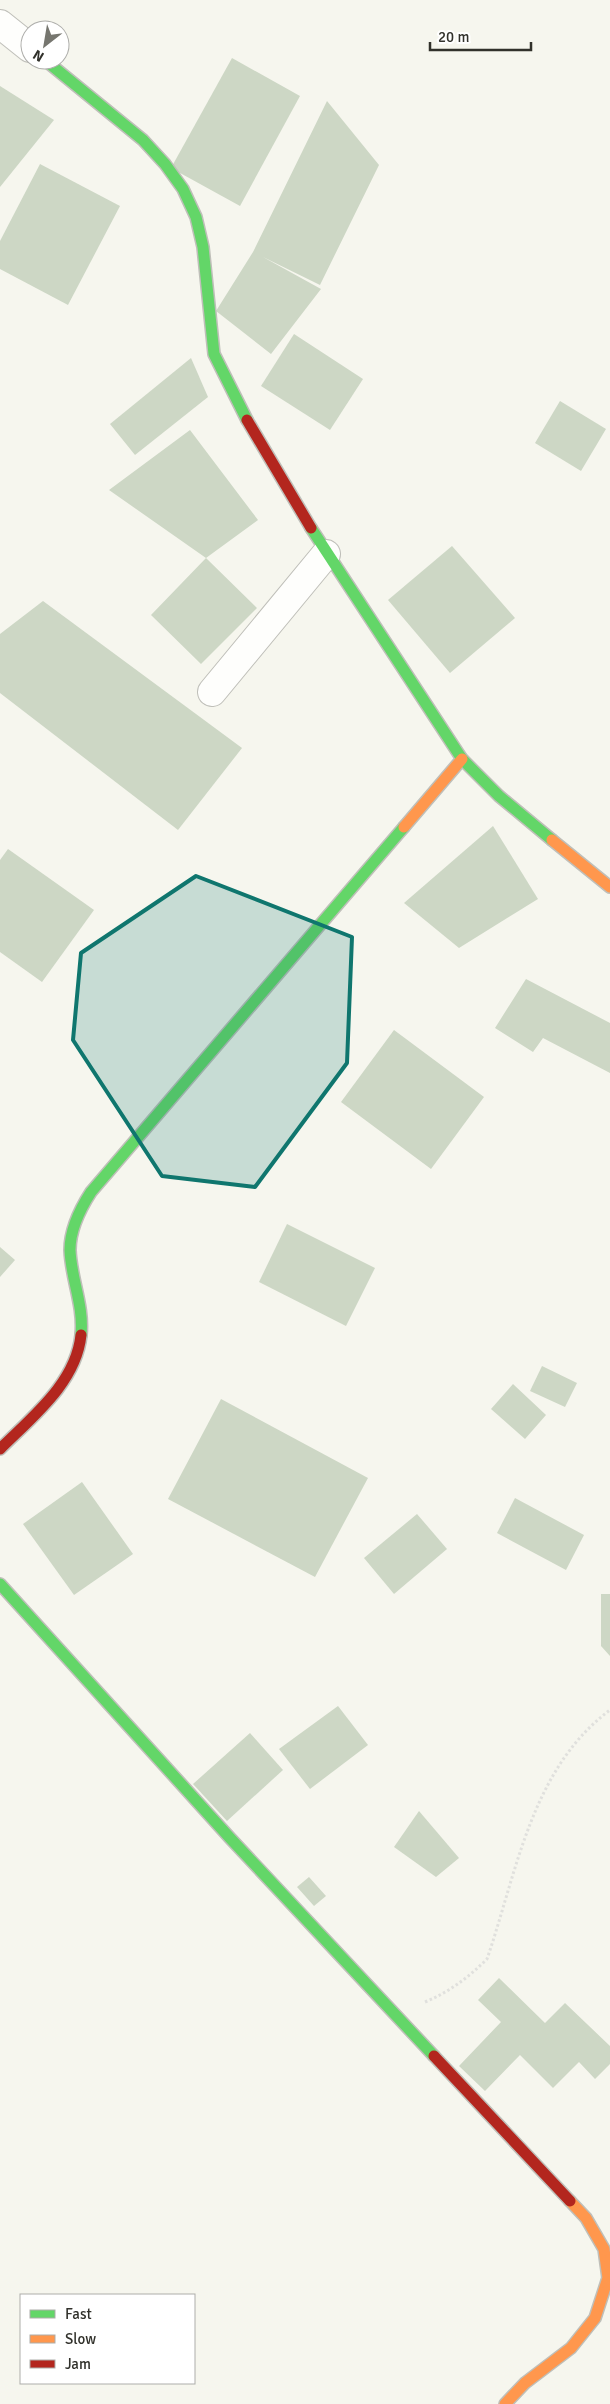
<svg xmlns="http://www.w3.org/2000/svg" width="610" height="2404" font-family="Signika,sans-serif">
<rect width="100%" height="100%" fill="#f6f6ee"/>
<g fill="#cdd7c5">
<path d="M232,58L300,96L240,206L171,168Z"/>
<path d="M0,86L54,120L0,187Z"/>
<path d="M327,101L379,165L320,285L263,257L321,289L271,354L216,311L253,252Z"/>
<path d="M40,164L120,206L68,305L0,269V241Z"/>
<path d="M294,334L363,379L330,430L261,386Z"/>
<path d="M191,358L208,397L135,455L110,424Z"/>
<path d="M560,401L606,429L581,471L535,443Z"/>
<path d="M190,430L258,520L206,558L257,608L201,664L151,615L206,558L109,490Z"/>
<path d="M452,546L515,618L450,673L388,600Z"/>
<path d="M43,601L242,748L178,830L0,693V634Z"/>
<path d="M493,826L538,899L459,948L404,903Z"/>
<path d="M8,849L94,910L42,982L0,952V860Z"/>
<path d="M526,979L610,1023V1073L543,1038L533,1052L495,1028Z"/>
<path d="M394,1030L484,1097L431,1169L341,1102Z"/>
<path d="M287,1224L375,1268L346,1326L259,1282Z"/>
<path d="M0,1247L15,1260L0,1277Z"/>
<path d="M542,1366L577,1383L565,1407L530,1391Z"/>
<path d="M513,1384L546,1415L525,1439L491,1409Z"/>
<path d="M221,1399L368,1478L315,1577L168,1499Z"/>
<path d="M82,1482L133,1554L74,1595L23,1524Z"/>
<path d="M515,1498L584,1535L566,1570L497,1533Z"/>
<path d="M417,1514L447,1549L394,1594L364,1558Z"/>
<path d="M601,1594H610V1656L601,1646Z"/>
<path d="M338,1706L368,1745L310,1789L279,1749Z"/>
<path d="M250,1733L283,1770L227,1821L193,1784Z"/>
<path d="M419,1811L459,1858L436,1877L394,1847Z"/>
<path d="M309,1877L326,1896L314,1906L297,1887Z"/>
<path d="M499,1978L545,2023L565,2003L610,2046V2064L595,2079L579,2062L553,2088L520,2055L485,2091L459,2066L501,2022L478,2000Z"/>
</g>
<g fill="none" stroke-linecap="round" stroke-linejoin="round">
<defs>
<g id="street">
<path d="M0,24L30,48"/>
<path d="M212,692L326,554"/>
</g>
<g id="fast">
<path d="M45,60L143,140L165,164L183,189L196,217L203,247L214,354L247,420"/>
<path d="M311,528L462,759L499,796L552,840"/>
<path d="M81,1335C84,1305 71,1279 70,1250C70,1229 80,1209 91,1192L404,827"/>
<path d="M0,1584L230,1838L434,2056"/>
</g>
<g id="slow">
<path d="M404,827L462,759"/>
<path d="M552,840L610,887"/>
<path d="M505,2404L525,2383L571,2348L595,2318L608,2278L604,2249L586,2218L570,2201"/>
</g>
<g id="jam">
<path d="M247,420L311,528"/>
<path d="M0,1449C32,1417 76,1383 81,1335"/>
<path d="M434,2056L570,2201"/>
</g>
</defs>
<use href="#street" stroke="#bfbfb9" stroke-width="30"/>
<use href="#fast" stroke="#bfbfb9" stroke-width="14"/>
<use href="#slow" stroke="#bfbfb9" stroke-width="14"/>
<use href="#jam" stroke="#bfbfb9" stroke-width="14"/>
<path stroke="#e0e0dd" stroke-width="3" stroke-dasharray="2.5 2.5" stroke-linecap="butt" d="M425,2002C449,1992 468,1978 487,1959C517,1872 531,1769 610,1710"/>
<use href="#street" stroke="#fefefc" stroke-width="28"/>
<use href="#fast" stroke="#63d668" stroke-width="11"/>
<use href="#slow" stroke="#ff974d" stroke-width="11"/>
<use href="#jam" stroke="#b3261e" stroke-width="11"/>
</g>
<path fill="#0f766e" fill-opacity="0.2" stroke="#0f766e" stroke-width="4" stroke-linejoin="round" d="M196,876L352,937L347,1063L255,1187L162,1176L73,1040L81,953Z"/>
<rect x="20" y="2294" width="175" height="90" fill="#ffffff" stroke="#adadaa"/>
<rect x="30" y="2310" width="25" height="8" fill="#63d668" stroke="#adadaa"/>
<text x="65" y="2319" font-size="15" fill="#31312b">Fast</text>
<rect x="30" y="2335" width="25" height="8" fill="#ff974d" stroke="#adadaa"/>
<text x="65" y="2344" font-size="15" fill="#31312b">Slow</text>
<rect x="30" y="2360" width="25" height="8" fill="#b3261e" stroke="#adadaa"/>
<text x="65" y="2369" font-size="15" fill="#31312b">Jam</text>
<g transform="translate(45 45) rotate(211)"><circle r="24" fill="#ffffff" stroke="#adadaa"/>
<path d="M0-4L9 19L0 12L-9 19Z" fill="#76766f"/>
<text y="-8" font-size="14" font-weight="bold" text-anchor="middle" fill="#31312b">N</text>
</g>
<path d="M430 42v8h101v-8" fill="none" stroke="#31312b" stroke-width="2.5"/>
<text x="438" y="42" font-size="15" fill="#31312b" stroke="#ffffff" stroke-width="4" paint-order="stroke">20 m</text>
</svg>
